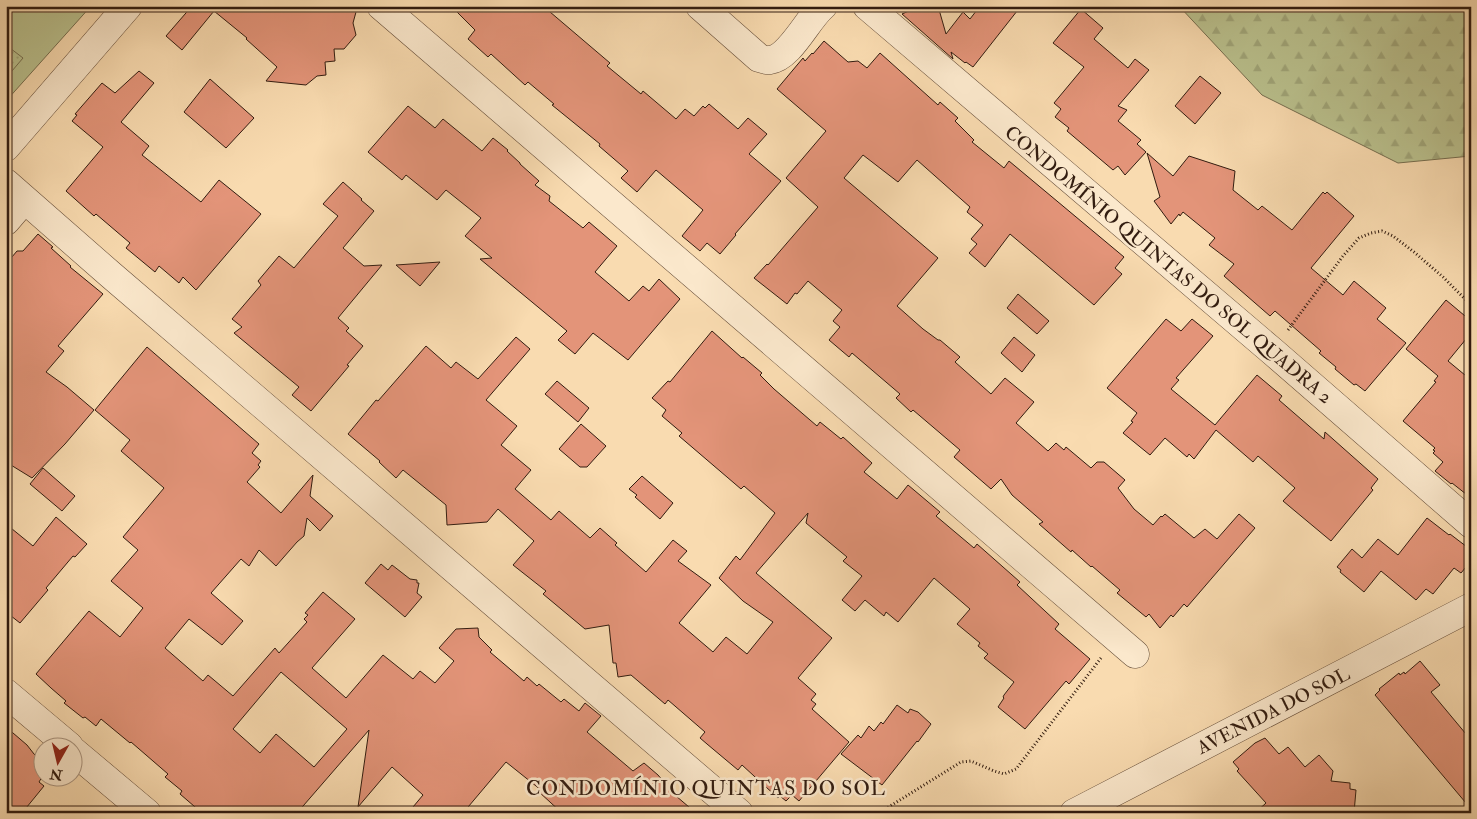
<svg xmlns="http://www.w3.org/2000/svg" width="1477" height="819" font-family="'IM FELL Double Pica',serif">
<defs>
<pattern id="forest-firs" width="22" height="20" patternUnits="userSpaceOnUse" patternTransform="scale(1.25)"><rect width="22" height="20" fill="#bac18e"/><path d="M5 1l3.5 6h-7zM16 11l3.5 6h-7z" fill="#a0a579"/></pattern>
<pattern id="park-dots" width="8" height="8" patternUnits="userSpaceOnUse" patternTransform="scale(1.25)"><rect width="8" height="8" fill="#bac18e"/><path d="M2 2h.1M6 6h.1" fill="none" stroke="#a0a579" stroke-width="1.8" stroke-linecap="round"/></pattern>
</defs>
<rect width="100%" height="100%" fill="#f9dbb0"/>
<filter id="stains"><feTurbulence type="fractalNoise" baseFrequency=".004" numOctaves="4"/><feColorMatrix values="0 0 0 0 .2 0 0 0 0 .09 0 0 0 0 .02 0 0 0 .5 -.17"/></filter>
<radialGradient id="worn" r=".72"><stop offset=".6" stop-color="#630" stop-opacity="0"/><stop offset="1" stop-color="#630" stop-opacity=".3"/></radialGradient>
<path fill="#bac18e" stroke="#766e4f" d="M6,6H91L6,101Z"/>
<path fill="url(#forest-firs)" stroke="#766e4f" d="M1179,6H1471V156L1398,163L1262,95Z"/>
<path fill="url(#park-dots)" stroke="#766e4f" d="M6,45L23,58L6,78Z"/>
<g fill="#e39479" stroke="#321c10" fill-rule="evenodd">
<path d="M192,6H346L356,12L353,23L356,35L344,49H334L335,61L325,62L326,75L317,76L306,85L266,81L277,67L246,39L247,38L214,11L182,50L166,36Z"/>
<path d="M451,6H543L610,63L607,66L641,94L643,91L676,119L685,109L694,116L703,106L705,108L709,104L738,129L748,118L767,134L749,154L781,181L735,234L736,235L720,254L707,243L700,251L682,236L703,210L656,170L637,192L621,178L628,171L599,146L600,144L552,105L554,104L528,82L525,85L491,54L488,57L468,39L475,30Z"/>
<path d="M920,6H938L946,34L963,12L970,19L980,6H1021L973,67L966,62L965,63L951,52L953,59L902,14Z"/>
<path d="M1081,9L1103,28L1094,39L1128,68L1135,59L1149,70L1118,106L1127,110L1118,121L1141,140L1137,144L1146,152L1125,175L1118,166L1113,170L1067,131L1069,128L1055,117L1061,109L1054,103L1084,67L1053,43Z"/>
<path d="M824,41L848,62L858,61L867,68L880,53L938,105L940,102L958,118L955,121L974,140L972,142L1004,168L1009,161L1124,257L1115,268L1122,274L1094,305L1010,234L985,267L969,253L977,244L971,239L983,225L967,212L970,207L917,160L898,182L863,155L844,178L938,258L897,306L923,329L938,340H940L960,357L955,362L991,394L1005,378L1034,402L1016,423L1048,451L1056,443L1064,450L1066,447L1091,468L1097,462H1104L1125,480L1118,488L1134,509L1153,525L1161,516L1162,517L1165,514L1194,538L1205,529L1217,539L1239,514L1255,528L1187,607L1184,604L1173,617L1171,615L1160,628L1149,614L1146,617L1117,593L1120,590L1092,566L1091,567L1072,550L1071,552L1039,524L1043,522L1012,495L1001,479L991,489L954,457L960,450L913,410L911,412L896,398L900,394L852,353L849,357L829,340L840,327L833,321L842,310L808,281L797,294L795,293L787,304L754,278L767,264L768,265L818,207L786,178L826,131L777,89L803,58L805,61L812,53L813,54Z"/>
<path d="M139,71L154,83L121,122L149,146L142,155L201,202L219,180L261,214L196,290L183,277L179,283L159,266L155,272L126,248L130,243L96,214L94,216L66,191L103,147L72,121L77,115L75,114L102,83L115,93Z"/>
<path d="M1200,76L1221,93L1195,124L1175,106Z"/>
<path d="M210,79L254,118L226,148L184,112Z"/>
<path d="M408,106L435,128L443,119L482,151L493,138L508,150L507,151L520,163V164L539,181L535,185L550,196L549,201L583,228L589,222L617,246L595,272L629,301L643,286L649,291L659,279L680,299L628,360L593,333L575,354L558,340L567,331L480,259L492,258L465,236L481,218L446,190L437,200L406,175L402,180L368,152Z"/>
<path d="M1147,153L1173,176L1189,156L1235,171L1233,190L1258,210L1262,206L1292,230L1323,192L1325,194L1327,192L1354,216L1311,268L1343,295L1354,281L1386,308L1377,319L1406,343L1365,391L1356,384L1354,385L1335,369L1336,367L1319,353L1321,351L1275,311L1270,316L1224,276L1234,264L1209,245L1215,238L1183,212L1180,216L1179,214L1171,224L1154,201L1160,197Z"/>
<path d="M343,182L362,199L361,200L374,211L343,248L364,266L382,265L338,318L349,328L346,331L363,346L347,365L349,366L311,411L292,395L299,387L234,333L242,327L232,319L261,285L258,281L279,256L294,268L338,216L323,204Z"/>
<path d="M38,234L53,247L51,248L71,266L70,267L103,294L58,346L64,351L46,372L67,387L94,410L65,444L32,478L6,462V264L17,251H23Z"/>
<path d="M440,262L420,286L396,265Z"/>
<path d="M1018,294L1049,321L1037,334L1007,308Z"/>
<path d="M1446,300L1471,321V333L1448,361L1471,380V498L1452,483L1451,484L1435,471L1443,462L1433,453L1435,451L1433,450L1435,448L1403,421L1436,382L1434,381L1438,376L1406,349Z"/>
<path d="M1166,319L1181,331L1192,319L1213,336L1176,378L1179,380L1171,389L1215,425L1257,375L1282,396L1279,400L1324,439L1325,432L1378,479L1371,488L1373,490L1331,541L1283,501L1295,488L1258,456L1253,462L1216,430L1194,459L1189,454L1187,457L1165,438L1150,455L1123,433L1133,422L1131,421L1137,413L1107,388Z"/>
<path d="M712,331L742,358L743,357L762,373L760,375L774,389L817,426L820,422L841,439L843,437L872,463L864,472L897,499L908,485L940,512L936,516L974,548L977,544L1020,582L1017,585L1059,624L1055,629L1090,659L1069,684L1066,681L1025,729L998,707L1004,698L1003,697L1004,695L1014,682L984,658L988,654L978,646L980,643L957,624L970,609L934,578L898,622L886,612L884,616L865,600L855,611L842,600L862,576L843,561L847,557L806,523L808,513L756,573L832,638L798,678L816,694L811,700L816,704L812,709L849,742L799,801L792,795L786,801L780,796L778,798L742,765L738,770L707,744L700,738L705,732L668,700L665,704L631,675L618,677L616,663H613L609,625L585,629L543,594L546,591L513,565L534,541L498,509L487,522L447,525L446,505L403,470L396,478L379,462L380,461L348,434L376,400L378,401L426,346L451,368L456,362L478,379L516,337L530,349L486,400L517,426L501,445L531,470L515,489L551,520L559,511L590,538L600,528L617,543L615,545L646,572L673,540L687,551L678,561L711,585L679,623L713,652L726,637L747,654L773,622L743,601L719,578L736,556L740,560L775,513L744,486L741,489L679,436L682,433L662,416L666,410L652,398L668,381L670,382Z"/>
<path d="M1014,337L1035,355L1022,372L1001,353Z"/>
<path d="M147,347L259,444L252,453L261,461L258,465L260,467L247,482L281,513L313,475L310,496L333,516L320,531L307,518L304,536L297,542L276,566L259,550L249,566L241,559L211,593L243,621L222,645L189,619L165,648L203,681L208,675L233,696L275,648L279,653L307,622L304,619L308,615L305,613L323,592L355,619L312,668L346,698L383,655L413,679L420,671L435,683L454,661L439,648L456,629L478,628L479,637L492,650L490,652L524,681L527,677L537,686L539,684L561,702L564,699L579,711L585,703L601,716L587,732L633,771L644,763L658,775L670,789L669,790L696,813H562L539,792L541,790L506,762L463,813H408L423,795L392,767L358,807L369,730L297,813H202L180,794L182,791L165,777L168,774L131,742L130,743L101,719L96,726L85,717L83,718L64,703L66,701L51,688L36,674L89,611L120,637L143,608L111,581L138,550L123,537L164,488L121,451L130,440L95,410ZM281,672L347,729L314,767L276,734L260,753L233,729Z"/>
<path d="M557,381L589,408L578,422L545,394Z"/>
<path d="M581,424L606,446L587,467H580L559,449Z"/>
<path d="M43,468L75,496L62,511L30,484Z"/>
<path d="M642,476L673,503L660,519L635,497L637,495L629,489Z"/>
<path d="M56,517L87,544L75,557L73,556L46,588L48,590L20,623L6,612V524L33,546Z"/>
<path d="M1427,518L1449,535L1450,534L1471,550V561L1461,573L1454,568L1433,594L1426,589L1416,600L1381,571L1364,592L1340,572L1341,570L1337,567L1352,549L1362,558L1378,539L1398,555Z"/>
<path d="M381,564L388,570L392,565L410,579L417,580V583H419L417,593L422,597L405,617L365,583Z"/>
<path d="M1420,661L1440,685L1431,692L1471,740V809L1375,695L1380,690L1379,689L1399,673L1400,675L1404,672L1405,674Z"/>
<path d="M897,705L908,713L910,709L918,712L931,724L918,742L917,741L882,785L841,754L858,735L861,738L869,726L874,731L881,722L883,724Z"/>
<path d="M6,727L27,745L34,754L42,761V777L39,782L44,786L22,813H6Z"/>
<path d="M1265,738L1279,754L1288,747L1305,767L1319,755L1333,771L1331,781L1350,783V789L1356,790L1354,813H1255L1266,803L1237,771L1239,769L1233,762L1255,743Z"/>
</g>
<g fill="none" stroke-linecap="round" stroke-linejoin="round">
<defs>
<g id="minor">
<path d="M381,6L1135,654"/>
<path d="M700,6L759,58C762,59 767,61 770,60C790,58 808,18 823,6"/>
<path d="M867,6L1272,351L1471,524"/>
<path d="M6,147L128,6"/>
<path d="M6,183L111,275L739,813"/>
<path d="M6,221L24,200"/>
<path d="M6,693L69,746"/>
<path d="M72,750L147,813"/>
<path d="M1074,813L1471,607"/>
</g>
</defs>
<use href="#minor" stroke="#644c38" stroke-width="29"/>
<g stroke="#321c10" stroke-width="3" stroke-dasharray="1 2.5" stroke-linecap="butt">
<path d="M1288,330L1343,256L1359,238L1371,233L1382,231L1393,236L1414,252L1443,277L1471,305"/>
<path d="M879,813L961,762L971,761L994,771L1004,774L1016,769L1101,658"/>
</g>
<use href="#minor" stroke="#fbe8cc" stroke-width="28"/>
</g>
<g text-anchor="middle" stroke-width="5" stroke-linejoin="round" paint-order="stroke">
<g font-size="19" fill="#321c10" stroke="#fbe8cc">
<text transform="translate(1169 264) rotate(40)" y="7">CONDOMÍNIO QUINTAS DO SOL QUADRA 2</text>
<text transform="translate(1273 710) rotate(-27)" y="7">AVENIDA DO SOL</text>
</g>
<g font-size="20" letter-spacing="1" fill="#321c10" stroke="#fbe8cc">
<text x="706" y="795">CONDOMÍNIO QUINTAS DO SOL</text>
</g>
</g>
<rect width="1477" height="819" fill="none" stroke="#f9dbb0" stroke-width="25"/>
<rect x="8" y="8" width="1462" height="804" fill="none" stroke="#321c10" stroke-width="2.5"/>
<rect x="12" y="12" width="1452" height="794" fill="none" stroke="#321c10"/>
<g transform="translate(58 762) rotate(188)"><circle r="24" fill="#fbe8cc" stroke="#ab9681"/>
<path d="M0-4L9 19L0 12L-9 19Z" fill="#8f2418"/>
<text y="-8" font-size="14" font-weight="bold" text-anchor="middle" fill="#321c10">N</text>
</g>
<rect width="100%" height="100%" filter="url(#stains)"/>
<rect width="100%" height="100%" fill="url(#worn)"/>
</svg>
